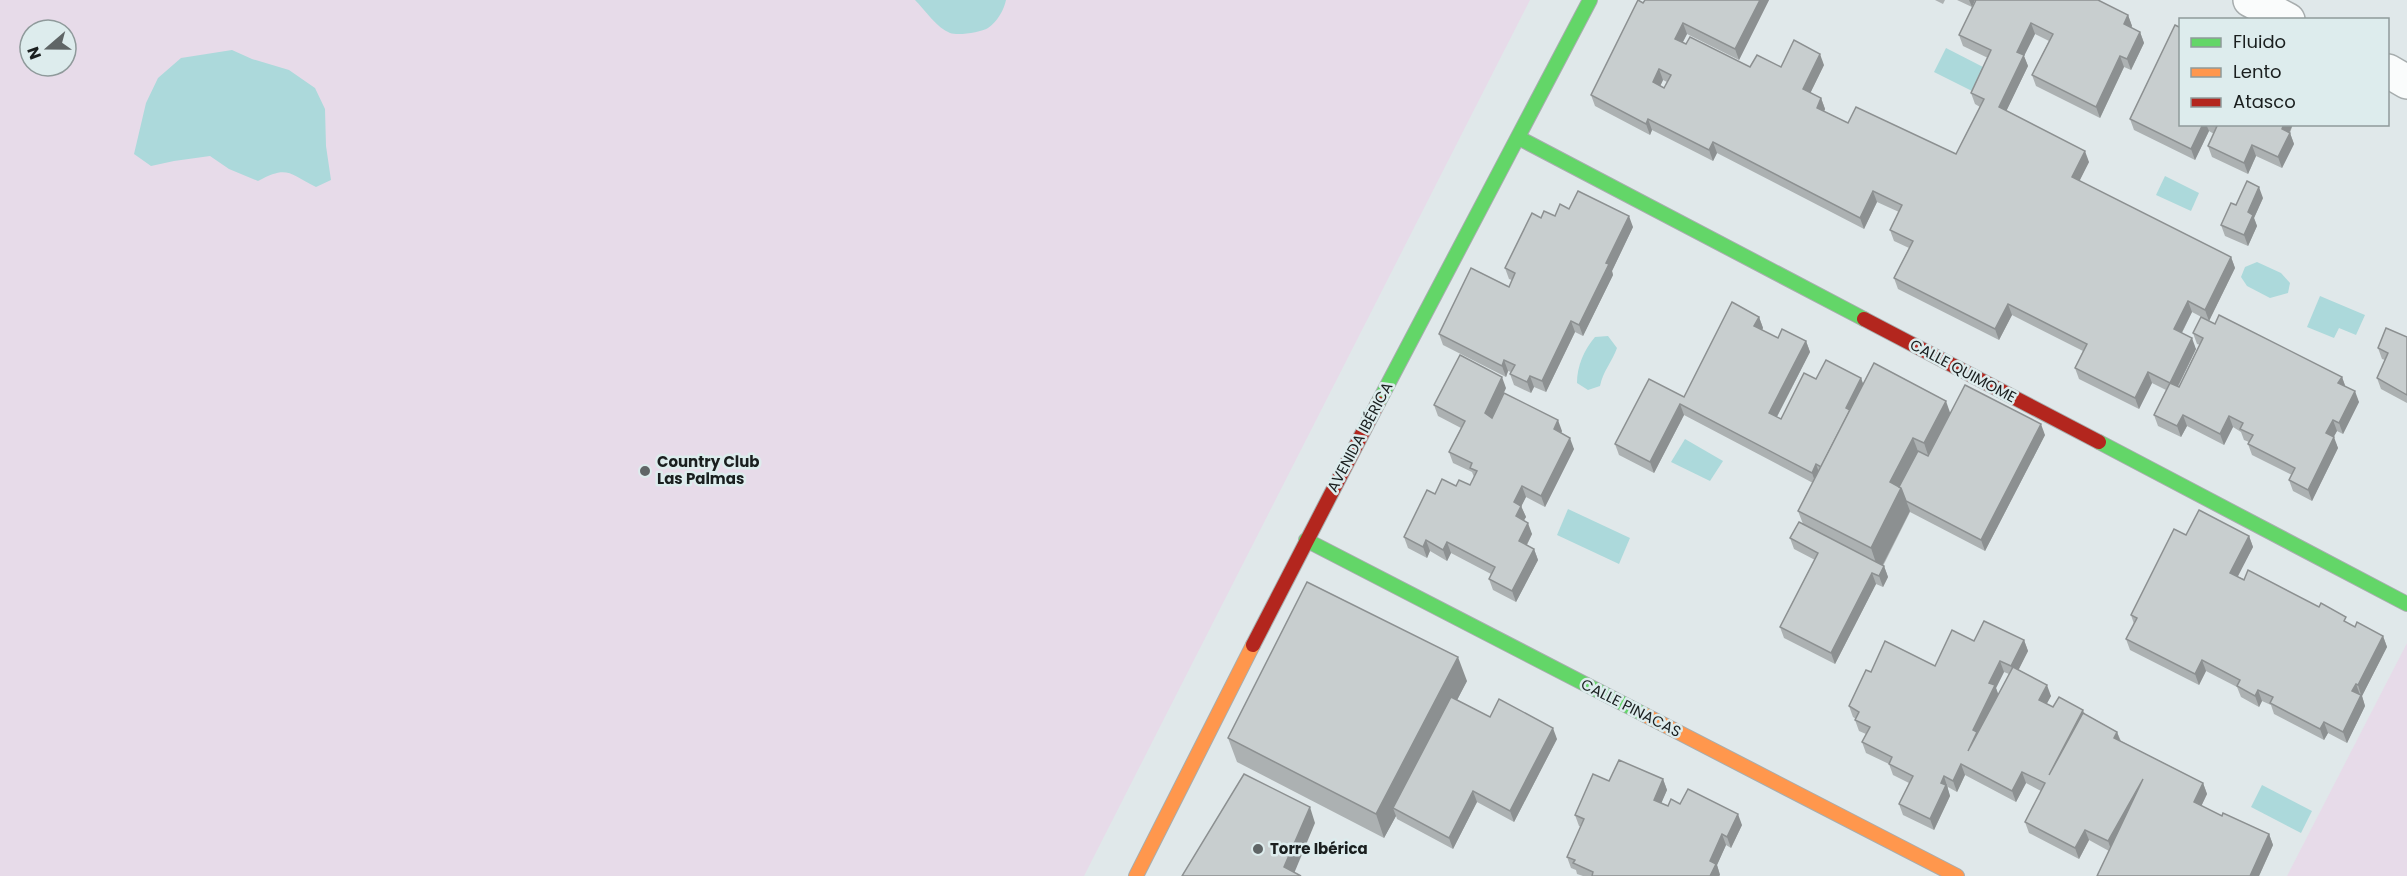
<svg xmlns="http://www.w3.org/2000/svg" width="2407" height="876" font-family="Poppins,sans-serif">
<rect width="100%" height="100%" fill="#e0e8ea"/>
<g fill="#e7dbe9" fill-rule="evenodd">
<path d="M0,0H1530L1084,876H0ZM30,30H66V66H30Z"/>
<path d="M2407,643V876H2287Z"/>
</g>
<g fill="#acd9db">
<path d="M915,0H1006C1004,10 997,22 988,28C981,32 959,36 950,33C937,28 925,10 915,0Z"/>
<path d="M1946,48L1985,68L1974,92L1934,72Z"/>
<path d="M232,50L252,59L289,70L315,88L325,109L326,146L331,180L316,187C289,173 287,165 258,181L229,169L210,156L174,161L151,166L134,154L146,103L158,78L181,58Z"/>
<path d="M2165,176L2199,193L2191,211L2156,195Z"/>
<path d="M2257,262L2281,273L2290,283L2288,293L2270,298L2247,286L2241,277L2245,267Z"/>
<path d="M2320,296L2365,315L2356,335L2339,328L2334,338L2307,327Z"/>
<path d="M1608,336L1617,348C1612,362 1603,371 1600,386L1588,390L1577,383C1577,366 1584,350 1595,337Z"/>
<path d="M1685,439L1723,461L1710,481L1671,462Z"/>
<path d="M1568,509L1630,538L1619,564L1557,535Z"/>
<path d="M2262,785L2312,811L2301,833L2251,807Z"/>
</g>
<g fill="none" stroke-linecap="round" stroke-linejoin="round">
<defs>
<g id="street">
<path d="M2250,0L2288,20"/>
<path d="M2388,71L2407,82"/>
</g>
<g id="fast">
<path d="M1519,138L1864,319"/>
<path d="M1378,403L1590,0"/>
<path d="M2099,442L2407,604"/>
<path d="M1306,540L1645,715"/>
</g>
<g id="slow">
<path d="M1645,715L1957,876"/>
<path d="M1136,876L1253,645"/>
</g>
<g id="jam">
<path d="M1864,319L2099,442"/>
<path d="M1253,645L1378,403"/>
</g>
</defs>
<use href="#street" stroke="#a7adae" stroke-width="36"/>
<use href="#fast" stroke="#a7adae" stroke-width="16"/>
<use href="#slow" stroke="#a7adae" stroke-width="16"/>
<use href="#jam" stroke="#a7adae" stroke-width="16"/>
<use href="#street" stroke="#fafcfc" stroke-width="33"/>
<use href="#fast" stroke="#63d668" stroke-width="14"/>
<use href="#slow" stroke="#ff974d" stroke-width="14"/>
<use href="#jam" stroke="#b3261e" stroke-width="14"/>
</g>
<g fill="#acb1b2" fill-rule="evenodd">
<path d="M1769,0L1739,60L1687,34L1682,43L1750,67H1781L1824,65L1810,93L1821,98L1825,109L1824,111L1848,123L1956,154L1980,107L1975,104L1971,93L1988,58L1963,46L1959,35L1976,0L2128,15L2132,26L2131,27L2140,32L2144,43L2131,70L2124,67L2100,118L2036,86L2032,75L2049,41L2035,34L2024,56L2028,66L2006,111L2089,162L2079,181L2231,257L2235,268L2209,321L2192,312L2182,333L2196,349L2178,387H2179L2200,345L2197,344L2193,333L2215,324L2342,377L2345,386L2359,402L2343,434L2337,431L2333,437L2338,448L2312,501L2293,491L2289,480L2292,475L2252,455L2248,444L2249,442L2244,440L2241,432L2233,427L2224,445L2187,426L2181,437L2158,426L2154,415L2166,390L2152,383L2139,409L2079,379L2075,368L2083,351L2012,315L1999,340L1898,289L1894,278L1909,248L1894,241L1890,230L1899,212L1877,202L1864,229L1717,153L1713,161L1652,130L1650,135L1595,106L1591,95L1643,3ZM1663,80L1667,82L1664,88L1660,86Z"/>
<path d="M1935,0H1945L1943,4Z"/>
<path d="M1957,0H1975L1972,7Z"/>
<path d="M2130,119L2181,124H2293L2290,133L2294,144L2282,168L2256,156L2248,174L2212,157L2208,146L2214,134L2209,131L2195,160L2134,130Z"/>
<path d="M2263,198L2254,218L2257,226L2248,246L2225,236L2221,225L2236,205Z"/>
<path d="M1569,209L1633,227L1612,271L1613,275L1583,336L1575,332L1546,392L1534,387L1531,393L1514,385L1510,374L1511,372L1508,371L1506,377L1443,345L1439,334L1509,287L1512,280L1509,279L1505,268L1541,218L1555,216Z"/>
<path d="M1759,317L1763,328L1762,330L1778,338L1806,341L1810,352L1777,417L1781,419L1816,379L1861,378L1863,384L1950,413L2045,435L1985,551L1910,512L1883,566H1884L1888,577L1883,587L1876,584L1835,664L1784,638L1780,627L1815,560L1794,549L1790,538L1803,524L1798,511L1813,483L1684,415L1654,473L1619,455L1615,444L1684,397Z"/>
<path d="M2407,337V403L2381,389L2377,378L2385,360L2382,359L2378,348Z"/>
<path d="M1506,388L1492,417L1562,431L1561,433L1574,449L1545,507L1526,497L1521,506L1526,517L1524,520L1532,534L1527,545L1534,549L1538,560L1516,602L1493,590L1489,579L1491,574L1451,553L1447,561L1430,551L1427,558L1408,548L1404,537L1435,494L1456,486L1470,485L1474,477L1472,472L1453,463L1449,452L1461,428L1438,416L1434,405Z"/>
<path d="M2186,535L2249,536L2253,547L2237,576L2355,627L2383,636L2387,647L2362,696L2365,706L2347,743L2328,733L2324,740L2274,714L2271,705L2262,701L2259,707L2241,697L2237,687L2206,671L2199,685L2130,650L2126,639L2134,624L2131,615Z"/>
<path d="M2024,640L2028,651L2018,670L2051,696L2046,704L2053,707L2083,710L2085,714L2117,732L2121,741L2203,783L2207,794L2201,806L2222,816L2269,834L2273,845L2259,876H2097L2109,851L2089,840L2079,859L2029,833L2025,822L2041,791L2026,783L2016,802L1965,775L1957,792L1948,787V789L1950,796L1934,830L1903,815L1899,804L1909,783L1893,775L1889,764L1866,753L1862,742L1866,734L1859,731L1855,720L1856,719L1853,717L1849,706L1871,672L1935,666L1974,641ZM2004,672L2009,674L1998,695L1996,688Z"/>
<path d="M1467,681L1457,700L1490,717L1557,739L1514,822L1477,802L1453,849L1397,819L1396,816L1384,838L1237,762L1228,738Z"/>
<path d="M1663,779L1667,790L1661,803L1668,806L1680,804L1742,825L1731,848L1726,845L1717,865L1720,875L1719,876H1583L1577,874L1576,870L1571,868L1567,857L1581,827L1579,826L1575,815L1609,781Z"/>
</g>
<g fill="#8c9091">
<path d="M1760,0H1769L1739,60L1735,49Z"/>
<path d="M1969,0H1975L1972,7Z"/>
<path d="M2128,15L2132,26L2128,35L2124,24Z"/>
<path d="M1683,23L1687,34L1679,50L1675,39Z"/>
<path d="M2031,23L2035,34L2024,56L2028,66L2003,118L1999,107L2017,52Z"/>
<path d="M2140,32L2144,43L2131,70L2127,59Z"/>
<path d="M1820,54L1824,65L1807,100L1803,89Z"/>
<path d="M2120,56L2124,67L2100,118L2096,107Z"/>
<path d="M1659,69L1663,80L1657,93L1653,82Z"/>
<path d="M1821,98L1825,109L1821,119L1817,108Z"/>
<path d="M1648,119L1652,130L1650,135L1646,124Z"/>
<path d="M2203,124H2206L2209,131L2195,160L2191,149Z"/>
<path d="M2284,124H2293L2286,140L2282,129Z"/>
<path d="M2290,133L2294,144L2282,168L2278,157Z"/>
<path d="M1713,142L1717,153L1713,161L1709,150Z"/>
<path d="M2252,145L2256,156L2248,174L2244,163Z"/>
<path d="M2085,151L2089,162L2076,188L2072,177Z"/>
<path d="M2259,187L2263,198L2254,218L2257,226L2248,246L2244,235L2248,212Z"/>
<path d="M1873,191L1877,202L1864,229L1860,218Z"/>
<path d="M1629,216L1633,227L1612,271L1613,275L1583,336L1579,325L1606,263Z"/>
<path d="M2231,257L2235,268L2209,321L2205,310Z"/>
<path d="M2188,301L2192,312L2178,340L2174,329Z"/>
<path d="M2008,304L2012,315L1999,340L1995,329Z"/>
<path d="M1759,317L1763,328L1758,337L1754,326Z"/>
<path d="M1571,321L1575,332L1546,392L1542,381Z"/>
<path d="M2192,338L2196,349L2174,394L2170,383Z"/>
<path d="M1806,341L1810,352L1773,424L1769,413Z"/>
<path d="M1504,360L1508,371L1506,377L1502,366Z"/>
<path d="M2148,372L2152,383L2139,409L2135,398Z"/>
<path d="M1530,376L1534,387L1531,393L1527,382Z"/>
<path d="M1502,377L1506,388L1489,424L1485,413Z"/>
<path d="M2342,377L2346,388L2338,383Z"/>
<path d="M1861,378L1865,389L1841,428L1846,408Z"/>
<path d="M2355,391L2359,402L2343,434L2339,423Z"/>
<path d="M1946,401L1954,424L1932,467L1924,443Z"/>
<path d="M1680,404L1684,415L1654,473L1650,462Z"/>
<path d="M2183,415L2187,426L2181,437L2177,426Z"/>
<path d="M2229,416L2233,427L2224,445L2220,434Z"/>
<path d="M1558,420L1562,431L1558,440L1554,429Z"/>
<path d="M2333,420L2337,431L2330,444L2326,433Z"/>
<path d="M2041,424L2045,435L1985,551L1981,540Z"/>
<path d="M2334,437L2338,448L2312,501L2308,490Z"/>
<path d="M1570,438L1574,449L1545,507L1541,496Z"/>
<path d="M1913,438L1922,462L1904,495L1910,511L1879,572L1871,548L1890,482Z"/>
<path d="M1816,464L1820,475L1816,484L1812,473Z"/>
<path d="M1522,486L1526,497L1518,513L1514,502Z"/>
<path d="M1521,506L1526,517L1520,527L1516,516Z"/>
<path d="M1528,523L1532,534L1523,552L1519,541Z"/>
<path d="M2249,536L2253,547L2234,584L2230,573Z"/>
<path d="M1426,540L1430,551L1427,558L1423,547Z"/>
<path d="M1447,542L1451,553L1447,561L1443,550Z"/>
<path d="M1534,549L1538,560L1516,602L1512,591Z"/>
<path d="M1884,566L1888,577L1883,587L1879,576Z"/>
<path d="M1872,573L1876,584L1835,664L1831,653Z"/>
<path d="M2383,636L2387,647L2362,696L2365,706L2347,743L2343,732L2361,695L2358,685Z"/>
<path d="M2024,640L2028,651L2015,677L2011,666Z"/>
<path d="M1458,657L1467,681L1399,811L1393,808L1396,816L1384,838L1376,814Z"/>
<path d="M2202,660L2206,671L2199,685L2195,674Z"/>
<path d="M2000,661L2004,672L1996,688L1999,696L1981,743L1973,730L1989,683Z"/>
<path d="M2356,684L2360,695L2352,691Z"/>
<path d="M2047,685L2051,696L2043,711L2039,700Z"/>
<path d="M2258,690L2262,701L2259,707L2255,696Z"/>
<path d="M2324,722L2328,733L2324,740L2320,729Z"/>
<path d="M1553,728L1557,739L1514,822L1510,811Z"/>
<path d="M2117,732L2121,743L2114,738Z"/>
<path d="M1961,764L1965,775L1957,792L1953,781Z"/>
<path d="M2022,772L2026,783L2016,802L2012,791Z"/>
<path d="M1944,776L1950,796L1934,830L1930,819L1941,783Z"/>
<path d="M1663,779L1667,790L1658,811L1654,800Z"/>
<path d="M2143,779L2112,852L2108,841Z"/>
<path d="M2203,783L2207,794L2198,813L2194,802Z"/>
<path d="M1473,791L1477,802L1453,849L1449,838Z"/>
<path d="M1310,807L1315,823L1293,876L1284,867Z"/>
<path d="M1738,814L1742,825L1731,848L1727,837Z"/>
<path d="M2085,830L2089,840L2079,859L2075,848Z"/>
<path d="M1722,834L1726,845L1717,865L1720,875L1719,876H1710V861Z"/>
<path d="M2269,834L2273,845L2259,876H2250Z"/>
</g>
<g fill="#c8cecf" stroke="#8c9091" stroke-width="1.5" fill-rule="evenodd">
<path d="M1638,0L1643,3L1645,0H1760L1735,49L1683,23L1675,39L1686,44L1690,37L1750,67L1757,55L1781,67L1794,40L1820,54L1803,89L1821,98L1817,108L1848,123L1856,107L1956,154L1984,99L1971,93L1991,50L1959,35L1976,0H2098L2128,15L2124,24L2140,32L2127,59L2120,56L2096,107L2032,75L2053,34L2031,23L2017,52L2024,55L1999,107L2085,151L2072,177L2231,257L2205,310L2188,301L2174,329L2192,338L2170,383L2148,372L2135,398L2075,368L2087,344L2008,304L1995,329L1894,278L1913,241L1890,230L1902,205L1873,191L1860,218L1713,142L1709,150L1648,119L1646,124L1591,95ZM1659,69L1671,75L1664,88L1653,82Z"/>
<path d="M2175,25L2181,28V124H2203L2191,149L2130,119Z"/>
<path d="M2213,124H2284L2282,129L2290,133L2278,157L2252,145L2244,163L2208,146L2217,126Z"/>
<path d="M2247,181L2259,187L2248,212L2253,215L2244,235L2221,225L2231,203L2236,205Z"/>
<path d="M1578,191L1629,216L1606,263L1609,264L1579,325L1571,321L1542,381L1530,376L1527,382L1510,374L1515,365L1504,360L1502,366L1439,334L1471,268L1509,287L1515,273L1505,268L1532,213L1541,218L1544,211L1555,216L1560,204L1569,209Z"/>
<path d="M1732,302L1759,317L1754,326L1778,338L1782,329L1806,341L1769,413L1781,419L1804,373L1816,379L1826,360L1861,378L1846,408L1850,410L1821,467L1816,464L1812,473L1680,404L1650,462L1615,444L1649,379L1684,397Z"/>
<path d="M2219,315L2342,377L2338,383L2355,391L2339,423L2333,420L2326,433L2334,437L2308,490L2289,480L2295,468L2248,444L2253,435L2240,429L2243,423L2229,416L2220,434L2183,415L2177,426L2154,415L2170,383L2179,387L2203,338L2193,333L2201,317L2215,324Z"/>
<path d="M2386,328L2407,337V395L2377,378L2388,353L2378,348Z"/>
<path d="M1460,355L1502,377L1485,413L1492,418L1504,393L1558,420L1554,429L1570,438L1541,496L1522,486L1514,502L1521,506L1516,516L1528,523L1519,541L1534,549L1512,591L1489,579L1495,567L1447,542L1443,550L1426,540L1423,547L1404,537L1427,490L1435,494L1442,479L1456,486L1459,480L1470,485L1477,471L1470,468L1472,463L1449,452L1465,421L1434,405Z"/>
<path d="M1874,363L1946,401L1924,443L1913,438L1890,482L1901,488L1871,548L1798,511Z"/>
<path d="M1965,385L2041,424L1981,540L1906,501L1901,488L1899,487L1918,451L1928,456Z"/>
<path d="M2199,510L2249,536L2230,573L2244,580L2248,570L2319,607L2321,603L2346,617L2344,621L2355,627L2357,622L2383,636L2358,685L2356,684L2352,691L2361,695L2343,732L2324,722L2320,729L2270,703L2273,697L2258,690L2255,696L2237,686L2240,680L2202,660L2195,674L2126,639L2137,618L2131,615L2174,529L2186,535Z"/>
<path d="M1799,522L1884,566L1879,576L1872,573L1831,653L1780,627L1818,553L1790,538Z"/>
<path d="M1307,582L1458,657L1376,814L1228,738Z"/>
<path d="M1984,621L2024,640L2011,666L2000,661L1989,683L1995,685L1973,730L1977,732L1968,751L2013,667L2047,685L2039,700L2053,707L2059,697L2083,710L2049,775L2083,713L2117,732L2114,738L2203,783L2194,802L2222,816L2223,813L2269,834L2250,876H2097L2143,779L2108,841L2085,830L2075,848L2025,822L2045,783L2022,772L2012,791L1961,764L1953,781L1944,776L1941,783L1946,785L1930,819L1899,804L1913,776L1889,764L1892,757L1862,742L1870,727L1855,720L1859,712L1849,706L1866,670L1871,672L1885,641L1935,666L1952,630L1974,641Z"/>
<path d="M1451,697L1490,717L1499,699L1553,728L1510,811L1473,791L1449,838L1393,808Z"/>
<path d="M1619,760L1663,779L1654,800L1668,806L1671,799L1680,804L1688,789L1738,814L1727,837L1722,834L1710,861L1716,864L1710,876H1592L1593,872L1573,863L1575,860L1567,857L1584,819L1575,815L1593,774L1609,781Z"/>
<path d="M1244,774L1310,807L1284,867L1301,876H1182Z"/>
</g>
<g fill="#5f6566" stroke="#ddeced" stroke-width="2">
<circle cx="645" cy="471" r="6"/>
<circle cx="1258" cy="849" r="6"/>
</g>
<g text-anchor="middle" stroke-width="5" stroke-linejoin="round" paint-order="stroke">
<g font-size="15" fill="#1a1f1f" stroke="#ddeced">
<text transform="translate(1963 371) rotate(28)" y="5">CALLE QUIMOME</text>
<text transform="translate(1360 437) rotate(-62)" y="5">AVENIDA IBÉRICA</text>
<text transform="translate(1631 708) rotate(27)" y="5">CALLE PINACAS</text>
</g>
<g font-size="15" font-weight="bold" fill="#1a1f1f" stroke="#ddeced" text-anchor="start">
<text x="657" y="467">Country Club<tspan x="657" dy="17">Las Palmas</tspan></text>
<text x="1270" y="854">Torre Ibérica</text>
</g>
</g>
<rect x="2179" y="18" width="210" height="108" fill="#ddeced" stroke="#8f9a9b" stroke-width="1.5"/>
<rect x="2191" y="38" width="30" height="9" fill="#63d668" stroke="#8f9a9b" stroke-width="1.5"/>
<text x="2233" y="48" font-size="18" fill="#1a1f1f">Fluido</text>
<rect x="2191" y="68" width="30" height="9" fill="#ff974d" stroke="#8f9a9b" stroke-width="1.5"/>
<text x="2233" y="78" font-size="18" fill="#1a1f1f">Lento</text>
<rect x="2191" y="98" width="30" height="9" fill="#b3261e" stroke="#8f9a9b" stroke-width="1.5"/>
<text x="2233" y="108" font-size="18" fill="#1a1f1f">Atasco</text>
<g transform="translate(48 48) rotate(250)"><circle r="28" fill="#ddeced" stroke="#8f9a9b" stroke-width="1.5"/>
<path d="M0-4.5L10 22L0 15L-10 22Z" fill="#5f6566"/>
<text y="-9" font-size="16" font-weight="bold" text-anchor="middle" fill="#1a1f1f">N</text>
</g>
</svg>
